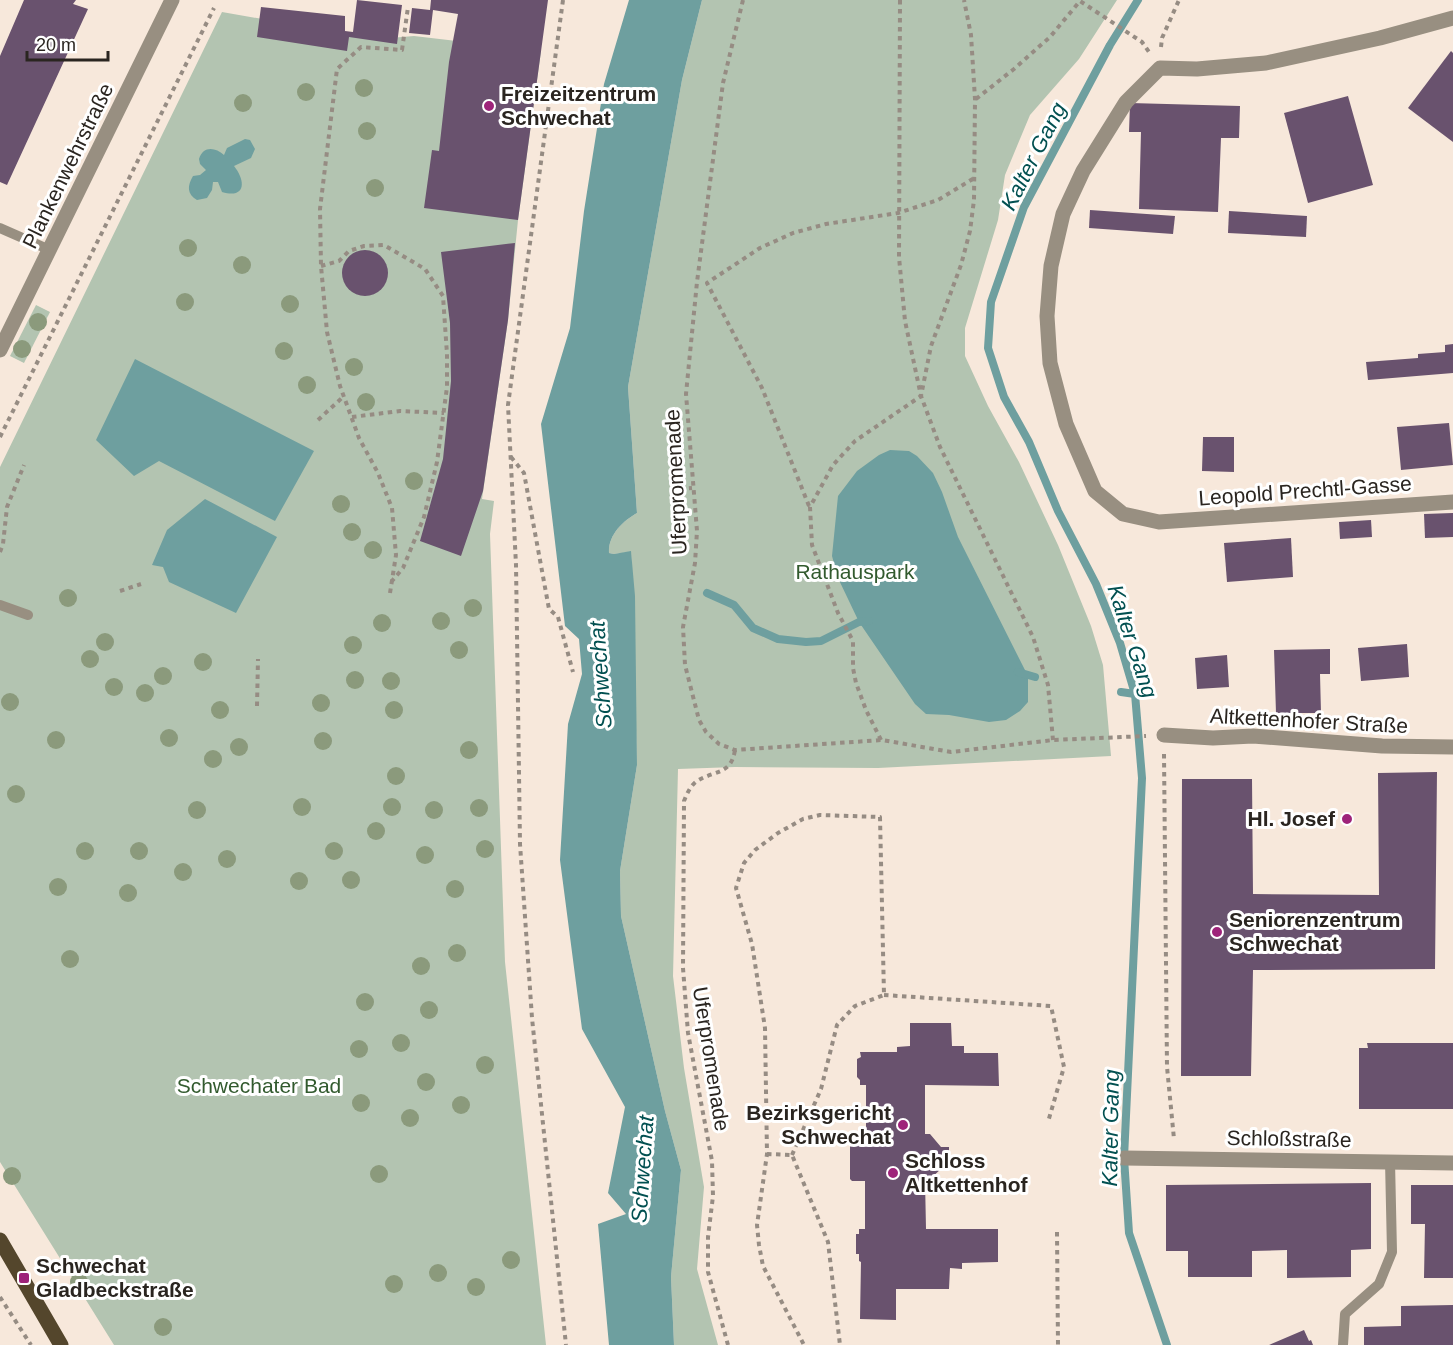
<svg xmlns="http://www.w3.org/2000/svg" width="1453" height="1345" font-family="Helvetica,sans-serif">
<rect width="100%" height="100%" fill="#f7e8db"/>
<g fill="#b3c4b1">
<path d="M702,0H1117L1079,59L1030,115L1005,175L998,220L965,328V356L988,406L1019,462L1058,545L1091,626L1103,665L1111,756L878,768L735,767L678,769L673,976L684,1068L704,1187L697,1269L718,1345H674L671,1277L681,1170L665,1111L621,916L620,871L637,765L631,552L614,554L609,553C608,535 623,521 637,513L628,387L682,80Z"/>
<path d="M222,12L378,39L414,36L541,51L518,220L508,320L482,499L494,501L490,534L505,962L546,1345H114L0,1162V467Z"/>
<path d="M36,305L50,312L24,363L10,356Z"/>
</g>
<g fill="#6e9f9f">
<path d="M629,0H702L682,80L628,387L637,513C623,521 608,535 609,553L614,554L631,551L635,596L637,765L620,871L621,916L665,1111L681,1170L671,1277L674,1345H609L598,1224L626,1214L608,1193L625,1107L582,1029L560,860L568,724L582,674L579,639L565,626L541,424L570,328L584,211L604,84Z"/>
<path d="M245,139L250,140L255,149L251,158L234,166C246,181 246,199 222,192L218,182H213L212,190L207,198L197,200C187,194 187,186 193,176L200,175L206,170L200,164L199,159C203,146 215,147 224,155L227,148Z"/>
<path d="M135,359L314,451L275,521L159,461L134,476L96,440Z"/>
<path d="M890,450L909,451L917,456L933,473L942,492L958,537L1028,676V702L1020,711L1006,720L989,722L949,715L926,714L915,704L859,622L838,578L832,556L838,496L857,471L879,455Z"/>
<path d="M205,499L277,537L236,613L169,582L163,567L152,565L167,530Z"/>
</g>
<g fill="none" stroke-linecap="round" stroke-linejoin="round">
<g stroke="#6e9f9f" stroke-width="8">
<path d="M1138,0L1110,45L1024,207L991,302L988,348L1004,397L1029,442L1058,511L1096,584L1120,643L1135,694L1142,778L1124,1158L1129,1233L1167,1345"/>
<path d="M707,593L734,605L753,628L778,639L806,642L821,641L859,622L869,621"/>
<path d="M1018,672L1035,677"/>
<path d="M1121,692L1135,694"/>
</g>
</g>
<g fill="#69526e">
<path d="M24,0H76L73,4L88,9L7,185L0,182V56Z"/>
<path d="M357,0L402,5L397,44L349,37L347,51L257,37L261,7L345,16V31L353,32Z"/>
<path d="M431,0H548L518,220L424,208L432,150L439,151L449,62L458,14L433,10L430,35L409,33L412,8L430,10Z"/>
<path d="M1451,51L1453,53V142L1408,108Z"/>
<path d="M1348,96L1373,185L1308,203L1284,113Z"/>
<path d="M1130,103L1240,106L1239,138H1221L1218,212L1139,209L1141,132H1129Z"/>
<path d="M1090,210L1175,216L1173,234L1089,228Z"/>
<path d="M1229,211L1307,216L1306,237L1228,233Z"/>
<path d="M515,243L508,320L483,491L461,556L420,541L443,459L451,381L450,323L441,252Z"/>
<circle cx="365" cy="273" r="23"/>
<path d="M1453,344V373L1368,380L1366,362L1418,358V354L1445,352V345Z"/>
<path d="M1449,423L1453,465L1401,470L1397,427Z"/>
<path d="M1203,437H1234V472L1202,471Z"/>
<path d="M1453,513V537L1425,538L1424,514Z"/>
<path d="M1371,520L1372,537L1340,539L1339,522Z"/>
<path d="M1291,538L1293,577L1227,582L1224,543Z"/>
<path d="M1407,644L1409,677L1361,681L1358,648Z"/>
<path d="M1330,649V674H1320L1321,713H1276L1274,650Z"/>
<path d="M1227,655L1229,687L1197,689L1195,658Z"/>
<path d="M1437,772L1435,969L1253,970L1251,1076H1181L1182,779H1252L1253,894L1379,895L1378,773Z"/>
<path d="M910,1023H951L952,1046H964V1053H998L999,1086L925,1085V1134H930L941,1147H949V1168H942L929,1180H925L926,1229H998V1262L962,1263V1269L950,1268L949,1289H896V1320L860,1319L861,1262L859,1261V1254H856V1234H859V1229H865V1181H852L850,1179V1133L853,1131L866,1132V1085H860V1080L857,1077V1059L861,1057L860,1052H897V1047L910,1046Z"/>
<path d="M1367,1043H1453V1109H1359V1048H1368Z"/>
<path d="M1371,1183V1249L1351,1250V1277L1287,1278V1250L1252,1251V1277H1188V1251H1166V1185Z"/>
<path d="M1411,1185H1453V1278H1424L1425,1224H1411Z"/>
<path d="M1453,1305V1345H1364V1327L1401,1326V1306Z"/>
<path d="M1304,1330L1309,1341L1311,1340L1313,1345H1269Z"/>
</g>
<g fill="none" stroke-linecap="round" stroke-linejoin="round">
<g stroke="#968c83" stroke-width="4" stroke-dasharray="4.5 4.5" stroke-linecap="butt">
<path d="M563,0L508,405L516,565L520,844L532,1018L566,1345"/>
<path d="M743,0L723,83L697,282L686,394L697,531L695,563L683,627L685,665L699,720L706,732L719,744L735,750L882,740L951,752L1053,740L1146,736"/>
<path d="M900,0L899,257L905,321L921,396L940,447L1033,637L1048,685L1053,740"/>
<path d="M1161,47L1162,38L1179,0"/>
<path d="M976,99L1014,69L1050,37L1080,1L1142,42L1149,52"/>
<path d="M321,266L339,261L349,251L364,246L384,245L425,269L443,296L447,354V387L437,462L424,517L403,568L392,581"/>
<path d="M352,417L400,411L444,413"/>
<path d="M318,420L344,396"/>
<path d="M0,437L214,8"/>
<path d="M511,457L524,473L549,609L558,617L573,672"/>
<path d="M671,490L692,488"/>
<path d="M809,506L762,388L707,283L760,248L793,233L826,224L898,213L938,200L976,177"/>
<path d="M0,552L3,544L7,507L24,465"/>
<path d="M120,591L141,584"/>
<path d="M390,593L396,555L392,508L378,473L359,438L340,386L327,332L321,266L320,209L337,69L361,47L402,50L408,7"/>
<path d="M257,706L258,659"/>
<path d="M881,740L866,710L856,683L853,668V641L838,613L812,545L810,507L833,465L855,441L921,396L931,346L961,265L970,231L974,200L975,99L971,35L964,0"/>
<path d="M1164,754L1167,1067L1174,1139"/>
<path d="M884,995L1051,1006L1064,1067L1048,1122"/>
<path d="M767,1154L792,1155L828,1242L840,1345"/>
<path d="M792,1155L821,1089L837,1025L855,1006L884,995L880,817L820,815L803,819L778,833L755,850L744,863L736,888L752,944L765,1028L767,1154L757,1225L759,1245L763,1266L804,1345"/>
<path d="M1057,1232L1058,1345"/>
<path d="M0,1297L31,1345"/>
<path d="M728,1345L708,1272V1237L713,1196L712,1161L688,1033L683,968L684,801C687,794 690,786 697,781C715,770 731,775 735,750"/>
</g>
<g stroke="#988f81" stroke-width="10">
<path d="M0,228L50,250"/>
<path d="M0,605L28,615"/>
<path d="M1343,1345L1345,1314L1379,1284L1392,1252L1390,1161"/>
</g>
<g stroke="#988f81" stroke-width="15">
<path d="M1453,18L1380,38L1266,63L1197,69L1160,68L1126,102L1083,171L1063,214L1051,266L1047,316L1050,363L1066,424L1095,491L1123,514L1159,522L1453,502"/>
<path d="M0,350L172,0"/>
<path d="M1164,735L1213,738L1253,736L1382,746L1453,747"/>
<path d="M1124,1158L1453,1163"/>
</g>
<path stroke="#54462c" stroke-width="15" d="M0,1240L61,1345"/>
</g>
<g fill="#8b9a7c">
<circle cx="364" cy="88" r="9"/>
<circle cx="306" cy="92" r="9"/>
<circle cx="243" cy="103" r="9"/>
<circle cx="367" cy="131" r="9"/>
<circle cx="375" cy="188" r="9"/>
<circle cx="188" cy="248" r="9"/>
<circle cx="242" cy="265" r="9"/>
<circle cx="185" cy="302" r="9"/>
<circle cx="290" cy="304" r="9"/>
<circle cx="38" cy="322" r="9"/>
<circle cx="22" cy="349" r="9"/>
<circle cx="284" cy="351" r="9"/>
<circle cx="354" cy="367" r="9"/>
<circle cx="307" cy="385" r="9"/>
<circle cx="366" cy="402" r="9"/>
<circle cx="414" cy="481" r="9"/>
<circle cx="341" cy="504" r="9"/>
<circle cx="352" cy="532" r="9"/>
<circle cx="373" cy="550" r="9"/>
<circle cx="68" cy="598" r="9"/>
<circle cx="473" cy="608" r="9"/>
<circle cx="441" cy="621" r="9"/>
<circle cx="382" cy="623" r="9"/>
<circle cx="105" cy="642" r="9"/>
<circle cx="353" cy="645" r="9"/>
<circle cx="459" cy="650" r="9"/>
<circle cx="90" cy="659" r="9"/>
<circle cx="203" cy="662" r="9"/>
<circle cx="163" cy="676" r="9"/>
<circle cx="355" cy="680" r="9"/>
<circle cx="391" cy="681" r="9"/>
<circle cx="114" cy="687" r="9"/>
<circle cx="145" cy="693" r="9"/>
<circle cx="10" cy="702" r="9"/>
<circle cx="321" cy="703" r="9"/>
<circle cx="220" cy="710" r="9"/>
<circle cx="394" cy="710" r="9"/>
<circle cx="169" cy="738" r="9"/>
<circle cx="56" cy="740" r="9"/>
<circle cx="323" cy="741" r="9"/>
<circle cx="239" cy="747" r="9"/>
<circle cx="469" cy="750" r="9"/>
<circle cx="213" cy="759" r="9"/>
<circle cx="396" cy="776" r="9"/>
<circle cx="16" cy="794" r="9"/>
<circle cx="302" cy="807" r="9"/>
<circle cx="392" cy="807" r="9"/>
<circle cx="479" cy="808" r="9"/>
<circle cx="197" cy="810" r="9"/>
<circle cx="434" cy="810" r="9"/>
<circle cx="376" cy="831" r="9"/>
<circle cx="485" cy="849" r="9"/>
<circle cx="85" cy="851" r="9"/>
<circle cx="139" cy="851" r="9"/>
<circle cx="334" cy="851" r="9"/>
<circle cx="425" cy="855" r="9"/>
<circle cx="227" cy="859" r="9"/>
<circle cx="183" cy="872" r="9"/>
<circle cx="351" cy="880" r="9"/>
<circle cx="299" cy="881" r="9"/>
<circle cx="58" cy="887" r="9"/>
<circle cx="455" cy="889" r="9"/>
<circle cx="128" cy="893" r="9"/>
<circle cx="457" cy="953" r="9"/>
<circle cx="70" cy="959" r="9"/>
<circle cx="421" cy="966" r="9"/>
<circle cx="365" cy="1002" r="9"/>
<circle cx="429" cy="1010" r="9"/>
<circle cx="401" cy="1043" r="9"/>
<circle cx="359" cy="1049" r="9"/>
<circle cx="485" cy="1065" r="9"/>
<circle cx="426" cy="1082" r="9"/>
<circle cx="361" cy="1103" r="9"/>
<circle cx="461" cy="1105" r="9"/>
<circle cx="410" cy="1118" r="9"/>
<circle cx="379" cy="1174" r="9"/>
<circle cx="12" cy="1176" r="9"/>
<circle cx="511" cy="1260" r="9"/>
<circle cx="438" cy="1273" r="9"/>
<circle cx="79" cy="1282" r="9"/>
<circle cx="394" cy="1284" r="9"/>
<circle cx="476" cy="1287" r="9"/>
<circle cx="163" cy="1327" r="9"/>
</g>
<g fill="#9e237a" stroke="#fff" stroke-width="2">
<circle cx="489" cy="106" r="6"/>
<circle cx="1347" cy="819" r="6"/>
<circle cx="1217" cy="932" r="6"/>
<circle cx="903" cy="1125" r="6"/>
<circle cx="893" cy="1173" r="6"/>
<rect x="18" y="1272" width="12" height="12" rx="3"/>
</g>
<g text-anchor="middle" stroke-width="6" stroke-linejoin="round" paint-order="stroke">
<g font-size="21" font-weight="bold" fill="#2a2520" stroke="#fff" text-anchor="start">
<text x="501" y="101">Freizeitzentrum<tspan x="501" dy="24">Schwechat</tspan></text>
<text x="1335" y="826" text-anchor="end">Hl. Josef</text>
<text x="1229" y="927">Seniorenzentrum<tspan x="1229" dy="24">Schwechat</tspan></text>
<text x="891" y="1120" text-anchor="end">Bezirksgericht<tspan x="891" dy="24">Schwechat</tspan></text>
<text x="905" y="1168">Schloss<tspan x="905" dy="24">Altkettenhof</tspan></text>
<text x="36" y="1273">Schwechat<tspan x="36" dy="24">Gladbeckstraße</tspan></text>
</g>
<g font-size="21" fill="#2a2520" stroke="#fff">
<text transform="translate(68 166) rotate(-64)" y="7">Plankenwehrstraße</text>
<text transform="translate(676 482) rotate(-93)" y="7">Uferpromenade</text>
<text transform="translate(1305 491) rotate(-4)" y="7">Leopold Prechtl-Gasse</text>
<text transform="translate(1309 721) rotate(3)" y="7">Altkettenhofer Straße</text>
<text transform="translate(711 1059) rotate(81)" y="7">Uferpromenade</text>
<text transform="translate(1289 1139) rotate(1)" y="7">Schloßstraße</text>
</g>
<g font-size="21" fill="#325a2e" stroke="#fff">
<text x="855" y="579">Rathauspark</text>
<text x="259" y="1093">Schwechater Bad</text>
</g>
<g font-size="22" font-style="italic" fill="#025051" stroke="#fff">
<text transform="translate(1033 156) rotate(-63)" y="8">Kalter Gang</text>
<text transform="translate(1133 641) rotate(72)" y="8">Kalter Gang</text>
<text transform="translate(600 675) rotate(-94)" y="8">Schwechat</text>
<text transform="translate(1110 1128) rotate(-89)" y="8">Kalter Gang</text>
<text transform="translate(642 1169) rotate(-86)" y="8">Schwechat</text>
</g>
</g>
<path d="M27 51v9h81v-9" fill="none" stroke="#2a2520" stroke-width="3"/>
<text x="36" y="51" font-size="18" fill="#2a2520" stroke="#ffffff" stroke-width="4.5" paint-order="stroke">20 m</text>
</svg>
